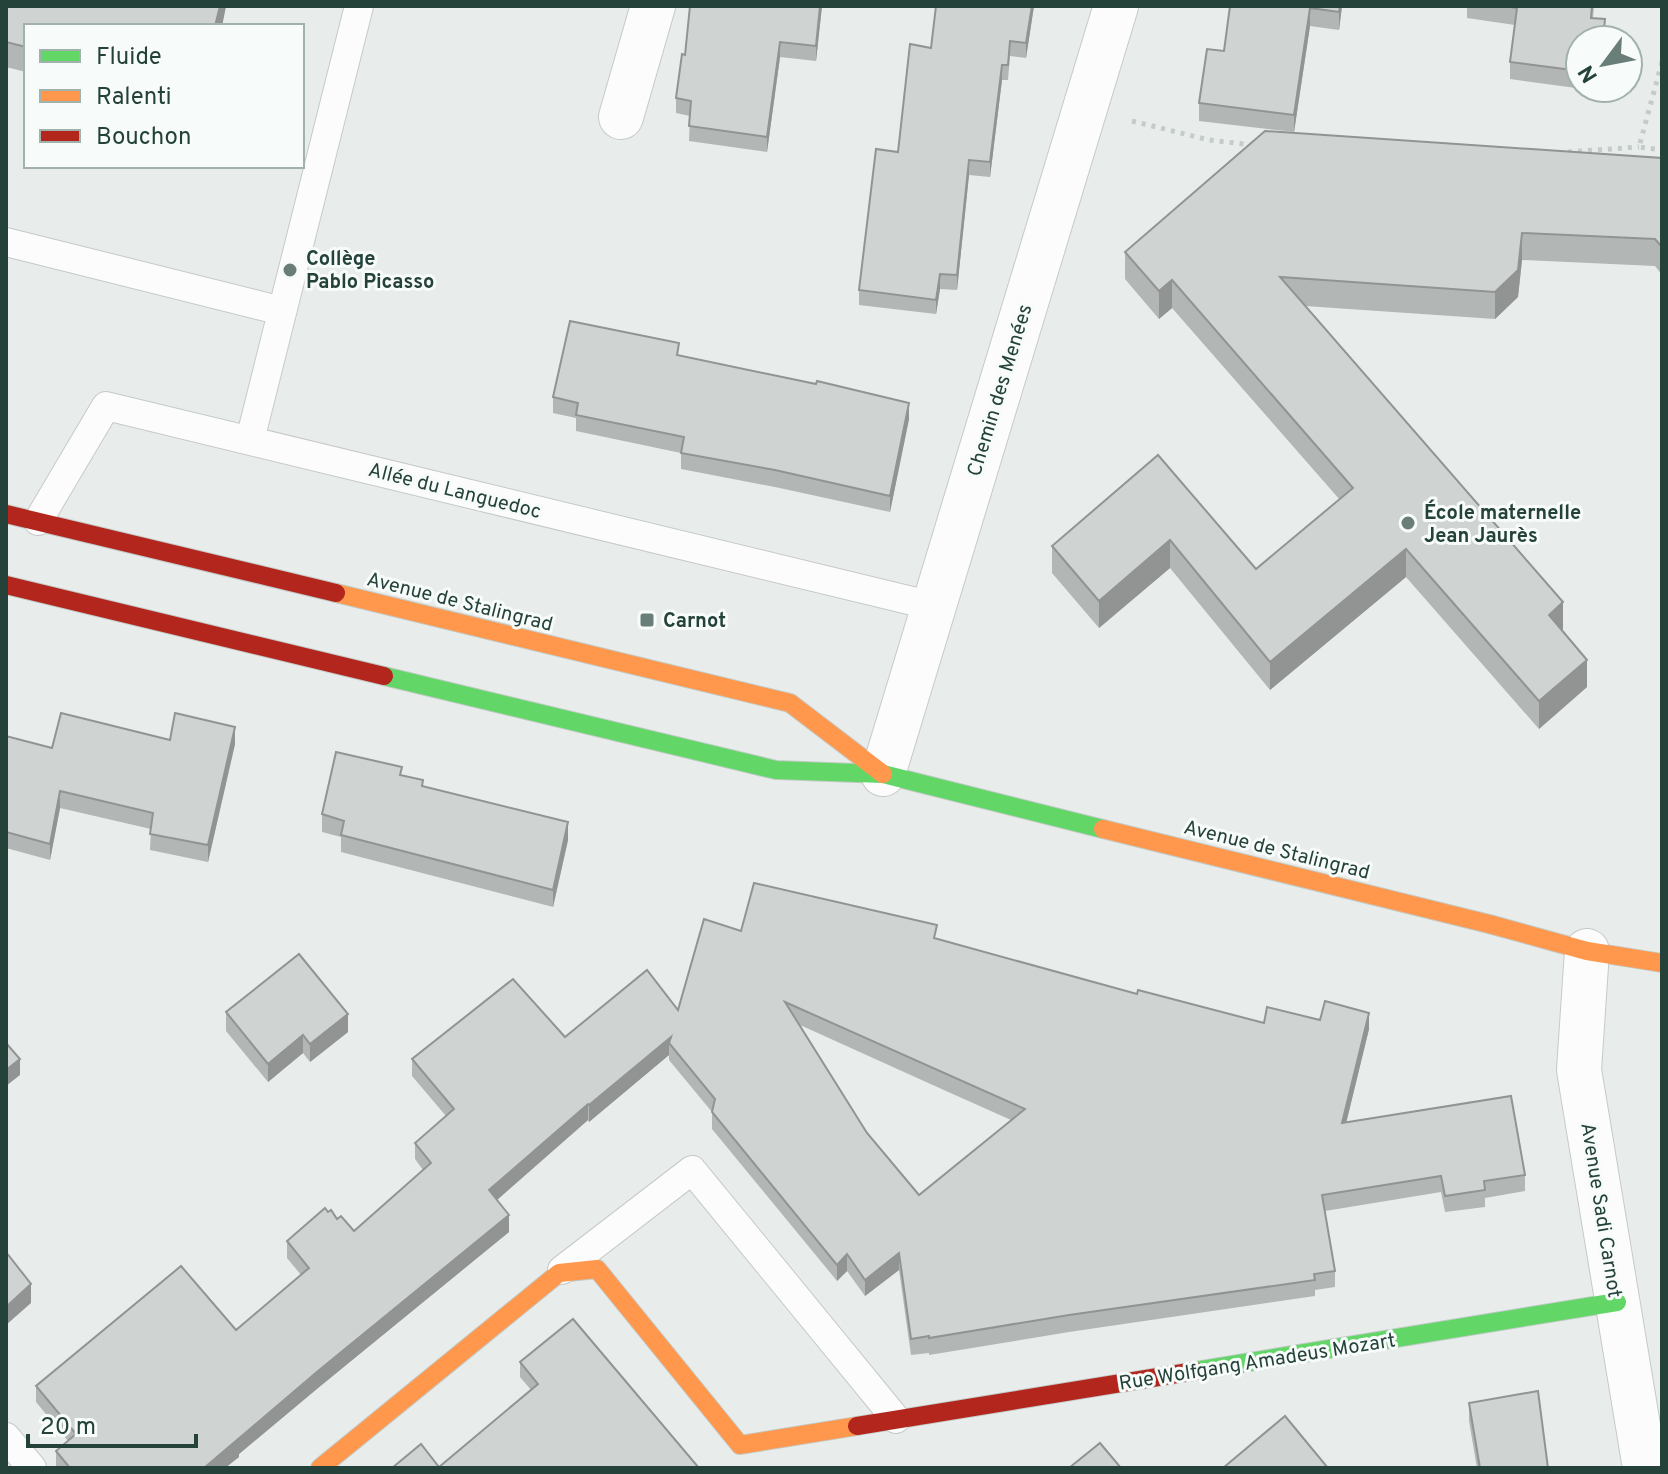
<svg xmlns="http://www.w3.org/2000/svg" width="1668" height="1474" font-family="Overpass,sans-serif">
<rect width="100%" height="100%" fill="#e8edeb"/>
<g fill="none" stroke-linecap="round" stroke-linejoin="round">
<defs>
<g id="lane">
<path d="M6,242L282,311"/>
<path d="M250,440L359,6"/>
<path d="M38,521L106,406L933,606"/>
<path d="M562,1270L692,1170L896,1419"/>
<path d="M6,1437L32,1468"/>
</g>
<g id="street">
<path d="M621,117L653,6"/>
<path d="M883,774L1116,6"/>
<path d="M1587,951L1579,1070L1645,1468"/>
</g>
<g id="fast">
<path d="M384,676L776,770L883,774L1103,829"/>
<path d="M1195,1371L1617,1302"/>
</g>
<g id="slow">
<path d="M336,593L790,703L883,774"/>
<path d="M1103,829L1489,924L1587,951L1662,963"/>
<path d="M320,1468L559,1273L597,1269L740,1445L857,1426"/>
</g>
<g id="jam">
<path d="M6,514L336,593"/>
<path d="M6,585L384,676"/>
<path d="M857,1426L1195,1371"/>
</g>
</defs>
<use href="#lane" stroke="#c5cac8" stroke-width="30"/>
<use href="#street" stroke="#c5cac8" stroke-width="46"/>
<use href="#fast" stroke="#c3cbc8" stroke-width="20"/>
<use href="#slow" stroke="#c3cbc8" stroke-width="20"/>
<use href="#jam" stroke="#c3cbc8" stroke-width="20"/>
<g stroke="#c3ccca" stroke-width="5" stroke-dasharray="4 6" stroke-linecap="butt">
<path d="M1662,62L1639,147L1662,150"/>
<path d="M1132,121L1209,140L1252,145"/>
<path d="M1568,152L1639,147"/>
</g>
<use href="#lane" stroke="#fcfcfc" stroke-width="28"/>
<use href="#street" stroke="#fcfcfc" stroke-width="44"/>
<use href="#fast" stroke="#63d668" stroke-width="18"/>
<use href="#slow" stroke="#ff974d" stroke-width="18"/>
<use href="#jam" stroke="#b3261e" stroke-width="18"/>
</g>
<g fill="#b2b6b5" fill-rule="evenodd">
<path d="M6,6H226L222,26H26V72L6,67Z"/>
<path d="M822,6L816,61L780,57L767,152L689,141L690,116L676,113V98L685,55Z"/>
<path d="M936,6H1034L1026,58L1010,56L1008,80H1002L990,177L969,175L957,290L940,289L936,314L859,305V290L898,152L931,48Z"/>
<path d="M1230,6H1342L1339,30L1310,26L1294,132L1199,121V103L1224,51Z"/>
<path d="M1467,6H1594L1593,18L1605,19V40H1580V88H1599L1598,91L1510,79V62L1515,25L1467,18Z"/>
<path d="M1662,158V275L1655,266L1522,260L1518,297L1495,319L1305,306L1563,629L1562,630L1587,687L1539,729L1406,577L1270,690L1170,568L1099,628L1052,573V546L1158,455L1256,569L1340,500L1172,308L1159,319L1125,279V252Z"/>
<path d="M679,355L909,419L890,512L775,487L681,469V453L576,431V418L553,413V397Z"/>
<path d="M6,736L52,748L170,740L235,744L208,862L150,850L151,829L60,808L50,860L6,848Z"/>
<path d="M402,776L423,787L568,840L553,907L341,852V837L322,832V814Z"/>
<path d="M741,931L937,939L1137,994L1264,1023L1320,1020L1369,1029L1346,1123L1525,1175V1191L1485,1198V1207L1445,1212L1441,1192L1325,1211L1335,1271V1287L1315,1290V1296L1069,1332L929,1355V1353L911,1355L899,1270L865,1296L847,1271L837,1281L712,1129V1112L669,1060V1055L589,1122L588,1120L497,1200L509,1232L318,1388L239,1454V1457L225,1468H56V1451L68,1441L36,1402V1386L236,1330L301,1275L287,1258V1241L337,1219L354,1231L423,1170L415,1159V1143L446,1116L412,1076V1059L565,1037L678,1010ZM800,1025L946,1091L1011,1120L919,1195L867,1133Z"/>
<path d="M226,1012L348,1032L310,1062L303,1053L268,1082L226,1031Z"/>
<path d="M520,1362L699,1468L439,1467L531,1390L520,1377Z"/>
<path d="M1469,1403L1548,1468H1477L1469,1421Z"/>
</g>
<g fill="#919493">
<path d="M220,6H226L222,26H215Z"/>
<path d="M820,6H822L816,61V46Z"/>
<path d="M1032,6H1034L1026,58V43Z"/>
<path d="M1340,6H1342L1339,30V12Z"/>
<path d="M1310,8V26L1294,132V115Z"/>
<path d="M780,42V57L767,152V137Z"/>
<path d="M1002,65V80L990,177V162Z"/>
<path d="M969,160V175L957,290V275Z"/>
<path d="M1522,233V260L1518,297L1495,319V292Z"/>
<path d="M940,274V289L936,314V300Z"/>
<path d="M1172,280V308L1159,319V291Z"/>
<path d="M909,403V419L890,512V496Z"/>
<path d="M1170,540V568L1099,628V601Z"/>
<path d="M1406,549V577L1270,690V662Z"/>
<path d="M1563,602V629L1549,642V615Z"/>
<path d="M1587,660V687L1539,729V701Z"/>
<path d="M235,727V744L208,862V845Z"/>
<path d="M60,791V808L50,860V844Z"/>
<path d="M568,822V840L553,907V890Z"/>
<path d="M1369,1013V1029L1342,1140V1123Z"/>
<path d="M348,1014V1032L310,1062V1044Z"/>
<path d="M303,1035V1053L268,1082V1064Z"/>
<path d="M671,1037L669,1043V1055L589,1122V1105Z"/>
<path d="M20,1059V1075L6,1086V1070Z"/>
<path d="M588,1104V1120L489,1207V1190Z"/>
<path d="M509,1215V1232L318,1388L239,1454V1457L225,1468H204L318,1371Z"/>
<path d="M899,1253V1270L865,1296V1280Z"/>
<path d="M847,1254V1271L837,1281V1265Z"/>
<path d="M31,1284V1303L6,1325V1307Z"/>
</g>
<g fill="#cfd4d2" stroke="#919493" stroke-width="2" fill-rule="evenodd">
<path d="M6,6H220L215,26H26V47L6,42Z"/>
<path d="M690,6H820L816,46L780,42L767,137L689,126L691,101L676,98L682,54L685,55Z"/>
<path d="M936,6H1032L1026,43L1010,41L1008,65H1002L990,162L969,160L957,275L940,274L936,300L859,290L876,149L898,152L910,44L931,48Z"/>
<path d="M1230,6H1340L1339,12L1310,8L1294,115L1199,103L1207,49L1224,51Z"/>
<path d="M1503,6H1592L1591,18L1605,19L1603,40H1580V71L1510,62L1517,8Z"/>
<path d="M1265,131L1662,158V247L1655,239L1522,233L1518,270L1495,292L1280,277L1563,602L1549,615L1587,660L1539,701L1406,549L1270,662L1170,540L1099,601L1052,546L1158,455L1256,569L1353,488L1172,280L1159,291L1125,252Z"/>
<path d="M570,321L679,343L677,355L816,384L817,381L909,403L890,496L775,470L681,453L684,437L576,415L578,403L553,397Z"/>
<path d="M61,713L170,740L175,713L235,727L208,845L150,834L153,813L60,791L50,844L6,832V736L52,748Z"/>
<path d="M336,752L402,767L400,775L423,780L422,786L568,822L553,890L341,835L344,821L322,814Z"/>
<path d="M754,883L937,925L934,938L1137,994L1138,990L1264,1023L1267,1007L1320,1020L1325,1001L1369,1013L1342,1123L1511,1096L1525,1175L1484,1181L1485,1190L1445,1196L1441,1176L1322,1195L1335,1271L1314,1274L1315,1280L1069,1315L929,1338V1336L911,1339L899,1253L865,1280L847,1254L837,1265L712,1112L715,1099L669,1043L671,1037L589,1105L588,1104L489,1190L509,1215L318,1371L204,1468H70L56,1451L76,1434L36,1386L181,1266L236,1330L309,1268L287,1241L325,1208L328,1212L331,1210L337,1219L341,1216L354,1231L431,1163L415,1143L454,1109L412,1059L513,979L565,1037L647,970L678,1010L704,919L741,931ZM785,1002L1025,1109L919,1195L867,1133Z"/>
<path d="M299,954L348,1014L310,1044L303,1035L268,1064L226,1012Z"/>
<path d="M6,1043L20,1059L6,1070Z"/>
<path d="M6,1252L31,1284L6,1307Z"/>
<path d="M573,1319L699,1468H392L421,1444L439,1467L538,1384L520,1362Z"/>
<path d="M1538,1391L1548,1468H1480L1469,1403Z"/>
<path d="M1285,1416L1328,1468H1223Z"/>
<path d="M1100,1443L1121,1468H1069Z"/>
</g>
<g fill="#697e78" stroke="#f7fbf9" stroke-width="3">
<circle cx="290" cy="270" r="8"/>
<circle cx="1408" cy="523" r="8"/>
<rect x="639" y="612" width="16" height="16" rx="4"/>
</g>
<g text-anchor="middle" stroke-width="6" stroke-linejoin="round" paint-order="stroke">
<g font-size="20" font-weight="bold" fill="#24423a" stroke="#f7fbf9" text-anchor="start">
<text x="306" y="265">Collège<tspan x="306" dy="23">Pablo Picasso</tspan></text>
<text x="1424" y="519">École maternelle<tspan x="1424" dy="23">Jean Jaurès</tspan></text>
<text x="663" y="627">Carnot</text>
</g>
<g font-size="20" fill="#24423a" stroke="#f7fbf9">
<text transform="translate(999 390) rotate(-73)" y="7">Chemin des Menées</text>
<text transform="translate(455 490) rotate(14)" y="7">Allée du Languedoc</text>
<text transform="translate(460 601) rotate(14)" y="7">Avenue de Stalingrad</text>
<text transform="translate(1277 849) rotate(14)" y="7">Avenue de Stalingrad</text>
<text transform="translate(1602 1210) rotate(81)" y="7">Avenue Sadi Carnot</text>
<text transform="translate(1257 1361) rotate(-9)" y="7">Rue Wolfgang Amadeus Mozart</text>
</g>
</g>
<rect width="1668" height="1474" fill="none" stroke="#24423a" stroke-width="16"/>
<rect x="24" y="24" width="280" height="144" fill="#f7fbf9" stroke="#a3b1ad" stroke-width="2"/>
<rect x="40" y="50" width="40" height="12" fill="#63d668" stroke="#a3b1ad" stroke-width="2"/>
<text x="96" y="64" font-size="24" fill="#24423a">Fluide</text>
<rect x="40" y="90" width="40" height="12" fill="#ff974d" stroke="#a3b1ad" stroke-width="2"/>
<text x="96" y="104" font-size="24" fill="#24423a">Ralenti</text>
<rect x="40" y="130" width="40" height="12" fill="#b3261e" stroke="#a3b1ad" stroke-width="2"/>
<text x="96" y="144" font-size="24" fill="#24423a">Bouchon</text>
<g transform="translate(1604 64) rotate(238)"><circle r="38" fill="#f7fbf9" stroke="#a3b1ad" stroke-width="2"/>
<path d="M0-6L14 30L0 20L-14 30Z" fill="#697e78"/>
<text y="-12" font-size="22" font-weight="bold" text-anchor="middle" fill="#24423a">N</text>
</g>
<path d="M28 1434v12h168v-12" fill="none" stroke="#24423a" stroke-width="4"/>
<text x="40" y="1434" font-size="24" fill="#24423a" stroke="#f7fbf9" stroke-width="6" paint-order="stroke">20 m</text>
</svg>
